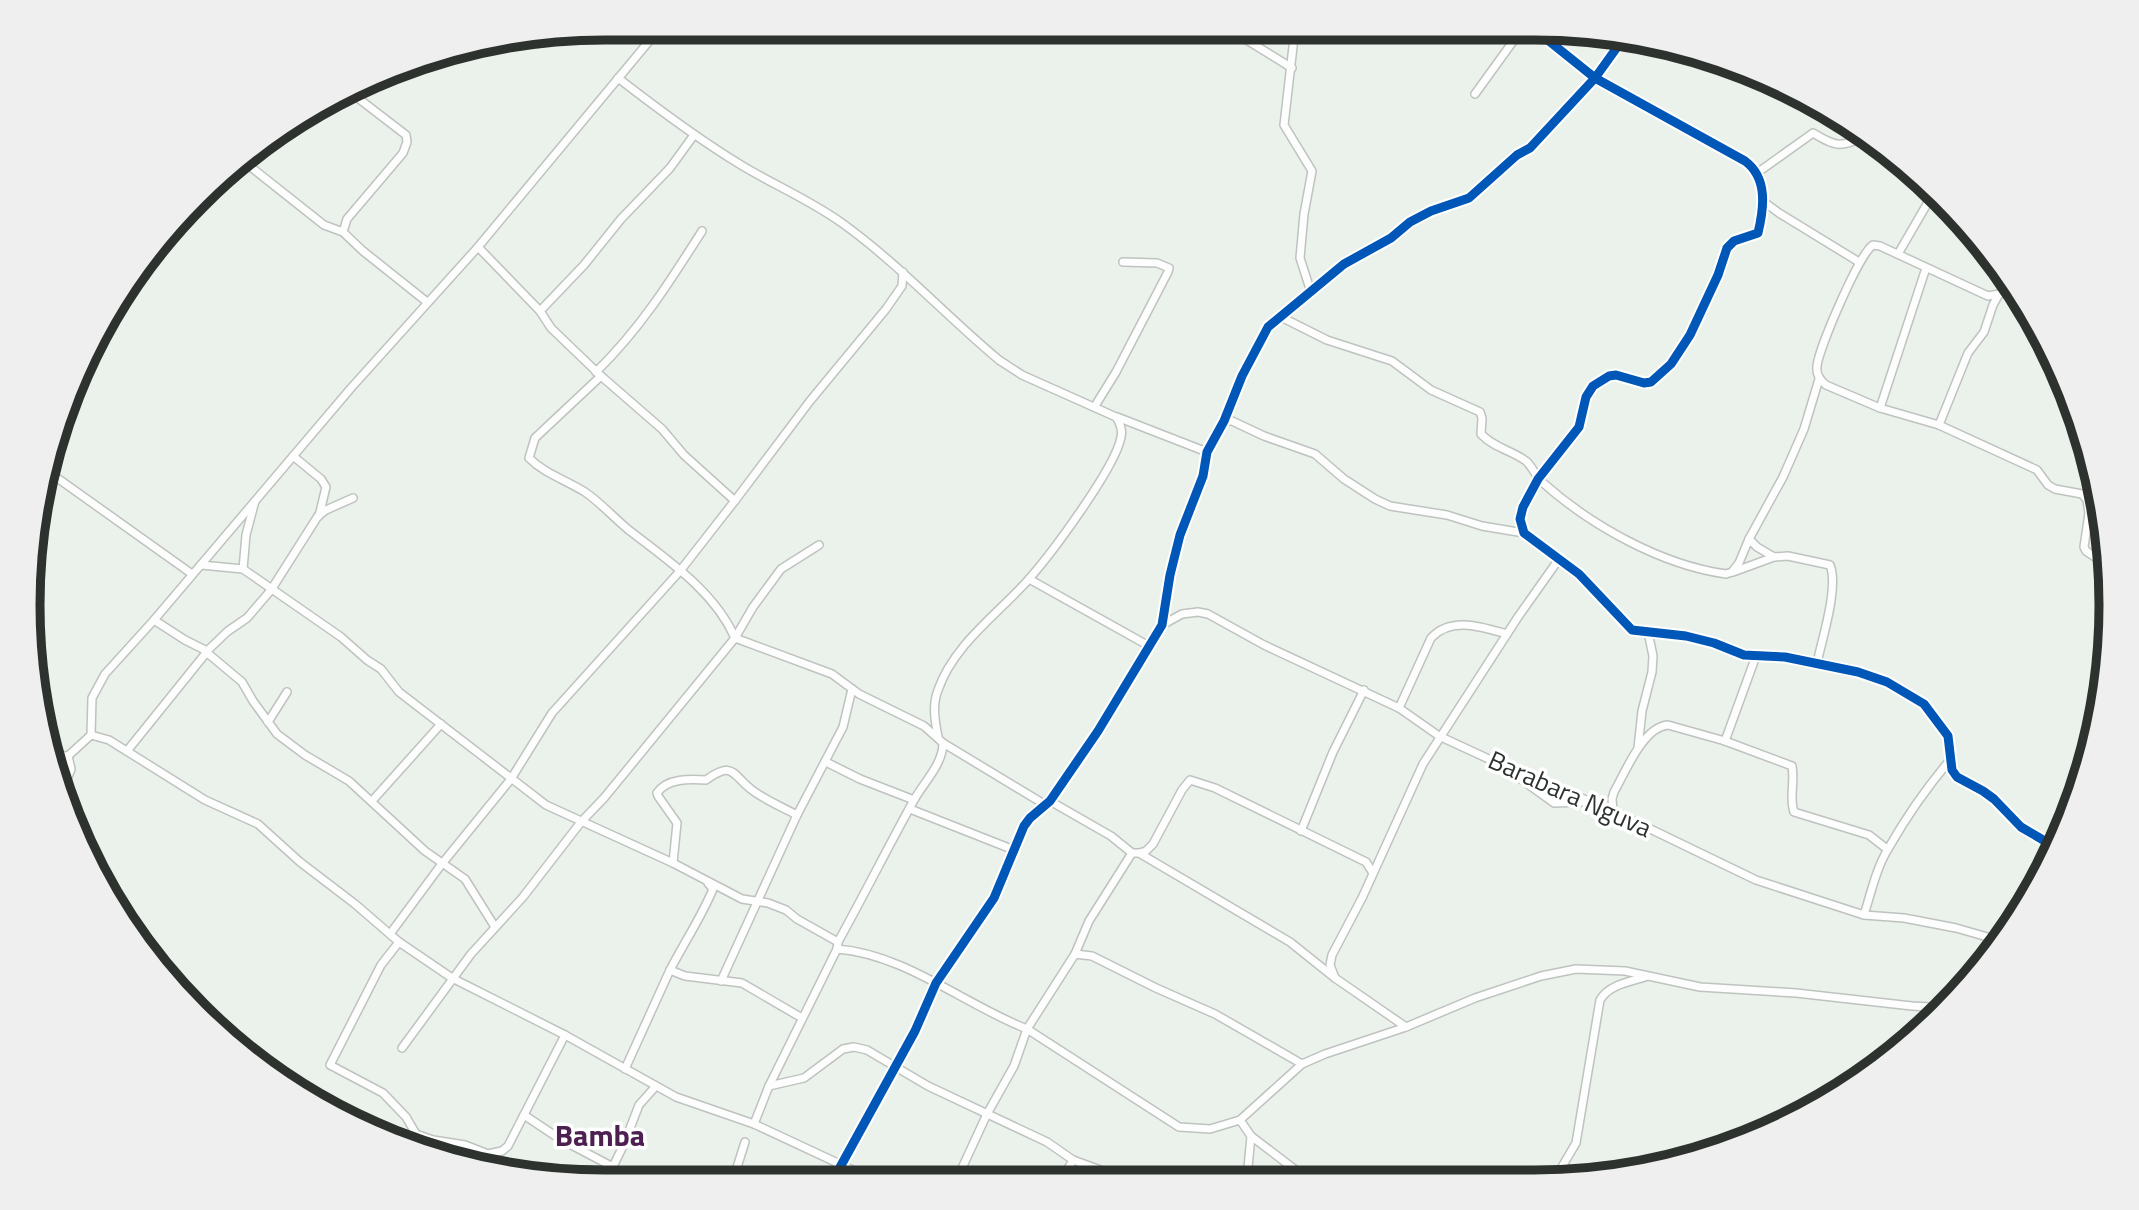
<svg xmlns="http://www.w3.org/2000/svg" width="2139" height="1210" font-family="'Titillium Web',sans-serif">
<rect width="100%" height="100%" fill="#ebf2ec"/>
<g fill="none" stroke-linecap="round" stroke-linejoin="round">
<defs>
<g id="minor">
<path d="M1229,29L1292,68"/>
<path d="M1295,29L1284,125L1312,171L1304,214L1300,258L1311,292"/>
<path d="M1534,29L1595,78L1745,161C1768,178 1764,208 1758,233L1734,241L1727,248L1718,275L1690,335L1671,364L1651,382L1644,383L1616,375L1609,376L1593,386L1586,397L1579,427L1538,479L1523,507L1520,519L1524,533L1579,574L1632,630L1686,636L1714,643L1744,655L1785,657L1858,672L1887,682L1924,704L1948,736L1952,770L1957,777L1983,791L1994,799L2021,827L2055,847"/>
<path d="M618,78C658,109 698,139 741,165C774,185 810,200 842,223C899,264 946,316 999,360L1022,375L1116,417C1120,423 1123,429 1121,437C1116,467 1051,554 1029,579C998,614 954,644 938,690C932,705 935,721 938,737"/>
<path d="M1475,94L1522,29"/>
<path d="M354,95L406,135L407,142L403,153L347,219L343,232L363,251L427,302"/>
<path d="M242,160L324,225L343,232"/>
<path d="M1757,173L1813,133C1836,147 1841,148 1865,136"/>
<path d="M1764,202L1779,213L1859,262"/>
<path d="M478,247L540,311L551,328L601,376L662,429L684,455L735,501"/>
<path d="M1898,254L1927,204L1931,189"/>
<path d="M2013,287L1999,294L1988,296L1880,246L1873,245C1859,254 1819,348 1817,366C1816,375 1820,380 1826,385L1880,408L1939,425L2037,470L2048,485L2055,489L2082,494L2087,500L2089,513L2084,547L2086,551L2110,567"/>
<path d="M540,311L584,265L621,219L670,168L694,135"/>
<path d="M1281,317L1327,340L1392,361L1431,390L1480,412L1482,418L1481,434C1494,448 1511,450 1526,461C1533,467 1535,476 1542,482C1590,525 1661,565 1726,574L1732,572L1739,563L1749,539L1783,477L1804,429L1819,379"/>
<path d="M596,372C640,329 669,283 702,231"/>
<path d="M601,376L535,438L529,458C545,474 566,480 585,492C601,503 614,518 630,531C669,561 715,592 735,638L832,674L859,694L924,726L943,743C943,764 924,782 914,800C888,847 864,895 838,942L837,949"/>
<path d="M1095,406L1116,372L1168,272L1169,268L1157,263L1123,262"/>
<path d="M1880,408L1926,268"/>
<path d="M1117,417L1207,452"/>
<path d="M1224,421H1232L1264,436L1315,454L1344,479L1375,499L1390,506L1447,515L1482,526L1524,533"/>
<path d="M1939,425L1968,353L1984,332L1993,305L1999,294"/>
<path d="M293,456L321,479L326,487L319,516"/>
<path d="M46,470L192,574"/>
<path d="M1749,539L1757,547L1774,557L1788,556L1830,565C1839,587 1822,639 1817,663"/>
<path d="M201,565L243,569L341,637L367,660L381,669L399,692L546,805L673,863L742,899L768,903L786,910L797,919L838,942"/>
<path d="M243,569L246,535L255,501"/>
<path d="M1733,572L1774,557"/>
<path d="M1029,579L1149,646"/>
<path d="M154,620L185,640L207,651L228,631L247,618L271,590L318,516L326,510L353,498"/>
<path d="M1162,625L1182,614L1198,612L1208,614L1264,645L1399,708L1439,736L1506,767L1613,811L1756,880L1864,915L1904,918L1956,928L1998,940"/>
<path d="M205,651L242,682L253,701L277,734L305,755L349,781L425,851L465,879L495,927"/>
<path d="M1399,708L1431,638C1451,616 1482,627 1507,634"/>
<path d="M268,722L287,692"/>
<path d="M91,735L92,698L105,674L154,620L351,388L478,247L660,28"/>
<path d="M1725,741L1756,656"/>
<path d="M943,743L1044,804"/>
<path d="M1638,748L1642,711L1652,672L1653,656L1648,632"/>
<path d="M127,751L206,653"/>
<path d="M55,755L68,756L91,735L109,740L205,800L258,824L300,862L355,904L399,942L452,978L565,1035L676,1097L754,1124L874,1180"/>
<path d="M826,762L860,779L914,800"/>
<path d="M1511,772L1554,803L1587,802"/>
<path d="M63,790L71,769L68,756"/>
<path d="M372,801L441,724"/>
<path d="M1050,801L1111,836L1132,853H1139L1290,942L1335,978L1406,1027"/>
<path d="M910,809L1014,850"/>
<path d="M1613,811L1612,799L1614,792C1626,771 1643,727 1668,725L1725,741L1792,766C1795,782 1789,798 1794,812L1869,835L1887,849"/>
<path d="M1301,831L1333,752L1364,690"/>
<path d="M1139,853L1146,851L1153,844L1182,790L1190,780L1215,788L1366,862L1373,873"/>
<path d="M673,863L677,823L658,796L657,793C667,778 690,779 706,780C734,760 732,775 752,790C765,800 782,807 797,815"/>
<path d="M1864,915C1871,893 1876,869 1888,849C1905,819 1928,786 1950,760"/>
<path d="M390,934L441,865L511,779L552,713L680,571L737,498L810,401L886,309L902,286L903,272"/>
<path d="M399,942L381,965L330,1065L383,1093L406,1117L416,1134"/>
<path d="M1075,954L1089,921L1132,853"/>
<path d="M670,970C684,943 702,916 713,889L708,883"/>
<path d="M1335,978L1330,965L1332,955L1362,898L1423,764L1518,617L1559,559"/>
<path d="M721,981L797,815L843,727L852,689"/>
<path d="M402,1048L471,954L523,897L581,822L604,798L735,638L753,607L781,569L819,545"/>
<path d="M625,1069L670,970L685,976L742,983L802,1018"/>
<path d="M769,1086L804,1078L843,1049L854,1047L867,1050L928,1086L1047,1142L1073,1160L1125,1179"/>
<path d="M524,1115L560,1139L613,1167"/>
<path d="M1240,1120L1251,1136L1247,1178"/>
<path d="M754,1124L769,1086L837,949C905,954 965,1005 1027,1029L1179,1127L1210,1129L1240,1120L1302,1064L1325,1054L1406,1027L1475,998L1541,976L1576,969L1625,971L1700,987L1796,993L1912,1006L1930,1007L1952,1000"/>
<path d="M1251,1136L1306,1178"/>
<path d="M401,1143L416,1134L433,1140L465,1145L488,1154L502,1151L508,1146L565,1035"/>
<path d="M488,1154L499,1167"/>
<path d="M736,1170L763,1180"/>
<path d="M1556,1177L1576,1143L1600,1000C1609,985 1628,982 1645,977"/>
<path d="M957,1179L987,1114L1014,1066L1027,1029L1075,954L1092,956L1156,988L1215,1014L1302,1064"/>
<path d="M1062,1179L1073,1160"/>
<path d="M733,1180L745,1142"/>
<path d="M833,1180L915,1031L936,983L994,898L1024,826L1030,818L1050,801L1098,731L1162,625L1170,575L1180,535L1203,476L1207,452L1224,421L1242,376L1268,327L1344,264L1391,238L1410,222L1431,211L1469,198L1517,155L1530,148L1595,78L1623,39"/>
<path d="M606,1181L624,1144L639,1105L656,1086"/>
</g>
</defs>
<use href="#minor" stroke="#bec3bf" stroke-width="10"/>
<use href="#minor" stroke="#fcfdfc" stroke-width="7"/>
<defs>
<g id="cycleway">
<path d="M1534,29L1595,78L1745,161C1768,178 1764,208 1758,233L1734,241L1727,248L1718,275L1690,335L1671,364L1651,382L1644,383L1616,375L1609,376L1593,386L1586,397L1579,427L1538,479L1523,507L1520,519L1524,533L1579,574L1632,630L1686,636L1714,643L1744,655L1785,657L1858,672L1887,682L1924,704L1948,736L1952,770L1957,777L1983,791L1994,799L2021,827L2055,847"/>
<path d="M833,1180L915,1031L936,983L994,898L1024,826L1030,818L1050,801L1098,731L1162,625L1170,575L1180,535L1203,476L1207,452L1224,421L1242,376L1268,327L1344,264L1391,238L1410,222L1431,211L1469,198L1517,155L1530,148L1595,78L1623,39"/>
</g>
</defs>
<use href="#cycleway" stroke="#fff" stroke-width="13"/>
<use href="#cycleway" stroke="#0057b8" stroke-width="9"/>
</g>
<g text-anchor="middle" stroke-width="7" stroke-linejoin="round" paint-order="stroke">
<g font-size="26" fill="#2e322f" stroke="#fff">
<text transform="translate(1570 794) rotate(24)" y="9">Barabara Nguva</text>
</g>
<g font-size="30" font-weight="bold" fill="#4d2052" stroke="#fff">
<text x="600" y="1146">Bamba</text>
</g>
</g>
<path d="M0 0H2139V1210H0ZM605 40H1534A565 565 0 0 1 2099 605V605A565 565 0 0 1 1534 1170H605A565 565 0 0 1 40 605V605A565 565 0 0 1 605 40Z" fill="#eeefee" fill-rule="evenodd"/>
<path fill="none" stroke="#2e322f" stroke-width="9" d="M605 40H1534A565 565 0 0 1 2099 605V605A565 565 0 0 1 1534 1170H605A565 565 0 0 1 40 605V605A565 565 0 0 1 605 40Z"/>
</svg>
